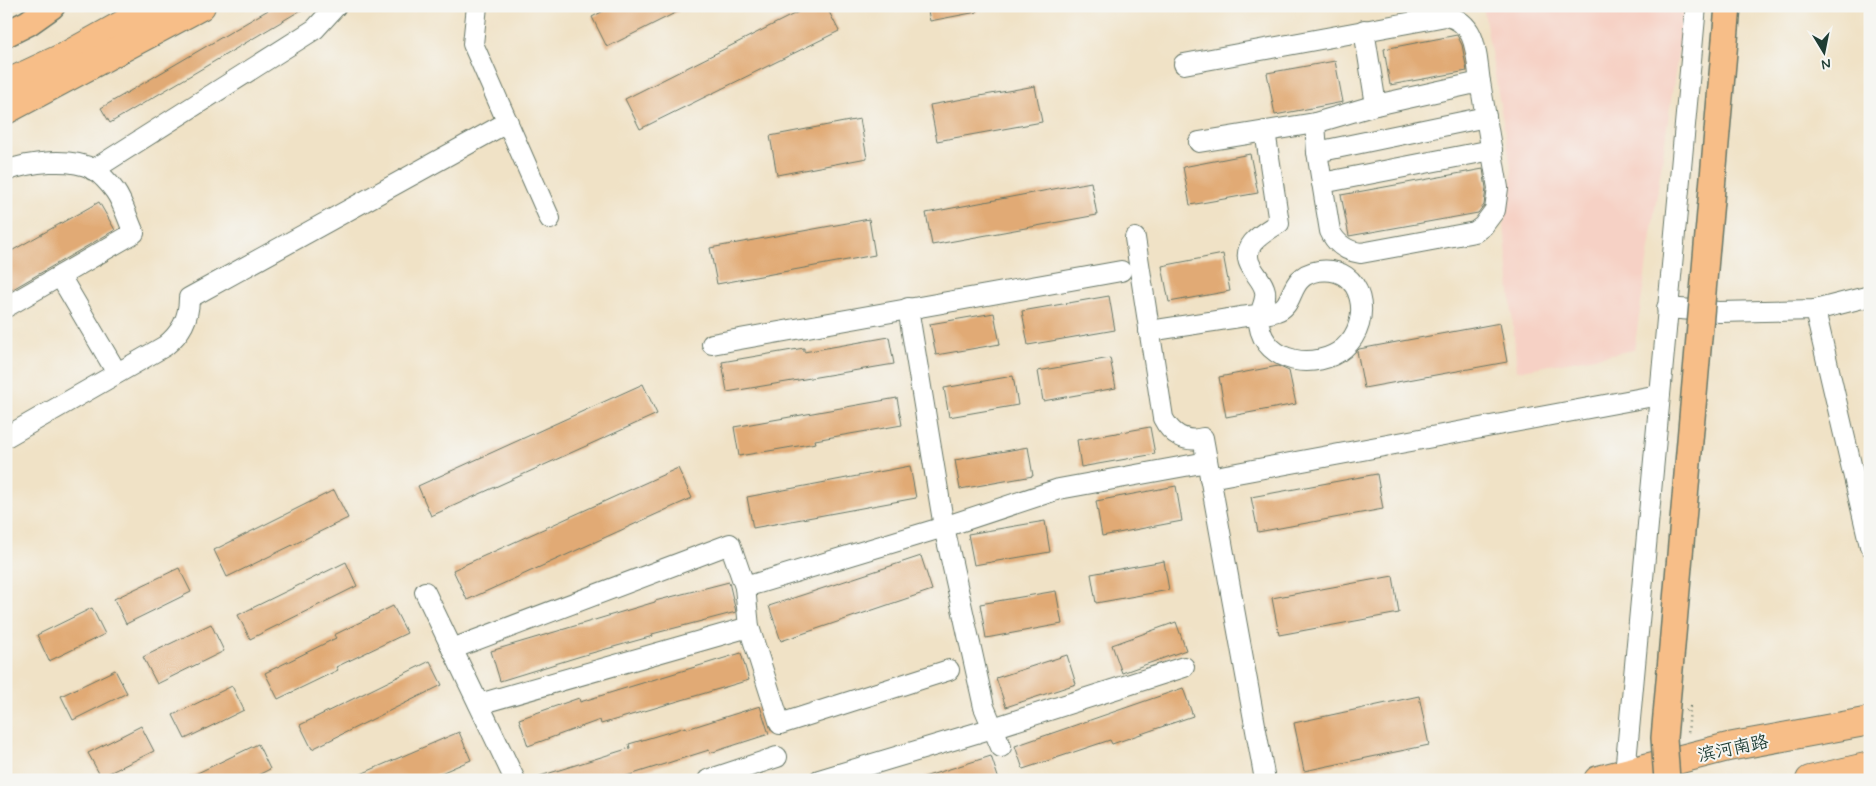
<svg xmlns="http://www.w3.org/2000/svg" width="1876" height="786" font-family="Mynerve,'LXGW WenKai TC',sans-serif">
<rect width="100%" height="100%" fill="#f6f6f2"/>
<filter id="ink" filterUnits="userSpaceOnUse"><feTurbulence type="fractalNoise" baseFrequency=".02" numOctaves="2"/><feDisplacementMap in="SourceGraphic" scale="10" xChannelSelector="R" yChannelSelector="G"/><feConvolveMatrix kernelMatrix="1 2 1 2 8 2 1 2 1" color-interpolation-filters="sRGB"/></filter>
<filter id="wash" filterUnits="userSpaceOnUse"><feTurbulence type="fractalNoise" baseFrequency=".0096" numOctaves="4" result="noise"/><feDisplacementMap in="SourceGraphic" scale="20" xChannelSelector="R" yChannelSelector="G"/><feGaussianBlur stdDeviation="1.12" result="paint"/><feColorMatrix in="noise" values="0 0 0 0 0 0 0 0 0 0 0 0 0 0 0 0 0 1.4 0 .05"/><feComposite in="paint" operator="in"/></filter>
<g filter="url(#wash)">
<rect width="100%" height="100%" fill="#f0e2c6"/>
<path fill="#f6d1c5" d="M1483,6H1685L1634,350L1517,371L1504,224L1512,174Z"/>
<g id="blocks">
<g fill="#e1aa74">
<path d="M275,6H308L110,123L101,108Z"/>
<path d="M613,6H689L607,47L592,17Z"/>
<path d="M810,6H826L839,31L640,129L625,99Z"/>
<path d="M927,6H976L977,12L930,21Z"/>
<path d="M1457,35L1462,45L1467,71L1390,85L1384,49Z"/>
<path d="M1335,61L1343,102L1275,115L1267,73Z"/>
<path d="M1035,86L1042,122L937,141L930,105Z"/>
<path d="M860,119L867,158L777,175L770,136Z"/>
<path d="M1250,154L1258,193L1190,205L1183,167Z"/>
<path d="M1483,169L1486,188L1484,205L1478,213L1349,236L1341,195Z"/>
<path d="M1091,182L1097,215L932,245L926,213Z"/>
<path d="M99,202L115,230L6,293V254Z"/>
<path d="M869,219L875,255L717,284L710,248Z"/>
<path d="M1223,254L1230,291L1169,302L1162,266Z"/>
<path d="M1109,296L1115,330L1028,345L1022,311Z"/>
<path d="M994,313L1000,344L936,355L930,324Z"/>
<path d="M1500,323L1507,362L1364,388L1357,351L1359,349Z"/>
<path d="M889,337L894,364L727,392L722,362L804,348V352Z"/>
<path d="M1110,358L1116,388L1043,401L1038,371Z"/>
<path d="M1278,366L1289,371L1296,404L1226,417L1219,377Z"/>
<path d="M1013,376L1018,405L949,417L944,388Z"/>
<path d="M643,384L657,414L431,516L418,486Z"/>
<path d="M897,398L902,425L815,440L816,443L739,456L734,427Z"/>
<path d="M1150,427L1155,454L1081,467L1077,440Z"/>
<path d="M1028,447L1033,476L960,489L955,460Z"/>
<path d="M910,466L916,498L753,528L747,497Z"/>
<path d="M678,468L692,498L467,600L453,570Z"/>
<path d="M1377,474L1383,509L1258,532L1251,497Z"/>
<path d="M1176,486L1182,521L1102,536L1096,501Z"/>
<path d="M334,490L348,518L227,577L214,550Z"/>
<path d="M1045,521L1050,552L974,565L968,534Z"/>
<path d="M921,556L932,590L781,641L769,606Z"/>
<path d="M1164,561L1169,590L1096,603L1091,574Z"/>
<path d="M346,562L357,586L250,639L238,615Z"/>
<path d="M179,568L191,592L126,624L114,599Z"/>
<path d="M1393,576L1399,613L1279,635L1272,598Z"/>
<path d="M729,582L736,612L652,634L653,636L581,656L500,681L491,651L655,602V601Z"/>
<path d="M1056,591L1062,624L986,638L980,604Z"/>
<path d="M393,606L407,633L336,667L338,670L278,699L265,673L336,638L334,635Z"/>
<path d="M92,608L105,634L49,661L37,635Z"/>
<path d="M1176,622L1186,650L1122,673L1112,645Z"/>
<path d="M211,624L224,651L157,684L143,657Z"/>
<path d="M741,653L749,680L601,724L600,720L528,746L519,719L579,698L580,702Z"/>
<path d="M1067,655L1076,684L1006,707L996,678Z"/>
<path d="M430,661L442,685L312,749L300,725Z"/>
<path d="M115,670L127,693L73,720L61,696Z"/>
<path d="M232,686L244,710L185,739L173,715Z"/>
<path d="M1183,688L1193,716L1112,744L1110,740L1023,769L1015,746Z"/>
<path d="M1419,696L1429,745L1304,771L1294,723Z"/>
<path d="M760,706L769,734L710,753L709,750L614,780H538L537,777L630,748L629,744L686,727L687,729Z"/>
<path d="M141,726L154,751L101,777L88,753Z"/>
<path d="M459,732L471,760L425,780H347Z"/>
<path d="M258,744L270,769L248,780H183Z"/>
<path d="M991,756L999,780H924V777Z"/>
</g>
</g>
</g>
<g filter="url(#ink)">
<use href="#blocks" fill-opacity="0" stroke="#687767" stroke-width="1"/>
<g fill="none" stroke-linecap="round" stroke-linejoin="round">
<defs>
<g id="minor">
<path d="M477,6L473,44L550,219"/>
<path d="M1364,30L1376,105"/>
<path d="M1184,64L1446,16C1478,22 1476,56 1480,82"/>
<path d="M1480,82L1498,188L1495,210L1483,226L1475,232L1361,253C1346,251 1336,244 1330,231L1317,152L1315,123L1376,105Z"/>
<path d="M1199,142L1315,123"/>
<path d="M1317,152L1486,117"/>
<path d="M93,170L315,29L336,6"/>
<path d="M6,171C29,162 70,157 93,169C100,173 110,184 115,191C123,202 128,220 134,233L6,307"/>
<path d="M1322,183L1492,150"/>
<path d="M1135,238L1163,418C1171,434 1185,443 1203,438L1265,780"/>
<path d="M60,276L117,373"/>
<path d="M908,308L944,527L984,707L1001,747"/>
<path d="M1667,308L1719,312L1815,310L1870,296"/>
<path d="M1815,310L1870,546"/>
<path d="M1149,331C1180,326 1210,322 1240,317C1251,315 1266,315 1277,311C1296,305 1287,276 1318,271C1364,264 1374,322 1344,348C1317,371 1265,364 1259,324C1258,312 1267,303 1265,291C1263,281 1256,276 1252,268C1238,246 1263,233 1279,223L1265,131"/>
<path d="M712,344L1121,271"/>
<path d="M6,437L165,346C181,333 189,319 189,298L508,122"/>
<path d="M1210,478L1659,395"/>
<path d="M745,587L944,527L1059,489L1207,462"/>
<path d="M425,592L515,780"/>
<path d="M452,649L730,544L745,587L749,627L780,724L949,670"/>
<path d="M479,704L749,627"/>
<path d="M1625,773L1696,6"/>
<path d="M708,780L777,757"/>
<path d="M819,780L993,728L1184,667"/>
</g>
<path id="major" d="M6,34L28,23L52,6"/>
<g id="highway">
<path d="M6,84L66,56L156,6"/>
<path d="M6,110L201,6"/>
<path d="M1598,780L1728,747L1870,721"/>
<path d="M1810,780L1870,766"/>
</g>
</defs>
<use href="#minor" stroke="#687767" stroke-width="22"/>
<use href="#major" stroke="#687767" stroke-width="28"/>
<use href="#highway" stroke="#687767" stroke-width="30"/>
<path stroke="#687767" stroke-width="2.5" stroke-dasharray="1 4" stroke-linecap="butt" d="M1686,711L1690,707L1688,736"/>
<use href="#minor" stroke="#fff" stroke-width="20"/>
<use href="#major" stroke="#f7be88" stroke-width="25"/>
<use href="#highway" stroke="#f7be88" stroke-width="28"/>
<defs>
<path id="major-bridge" d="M1667,780L1664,738L1728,6"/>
</defs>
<use href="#major-bridge" stroke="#687767" stroke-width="28" stroke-linecap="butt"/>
<use href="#major-bridge" stroke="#f7be88" stroke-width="25"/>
</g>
</g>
<g text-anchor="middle" stroke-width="4" stroke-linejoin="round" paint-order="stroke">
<g font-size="18" fill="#1f3d34" stroke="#f6f6f2">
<text transform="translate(1733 748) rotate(-12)" y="6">滨河南路</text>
</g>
</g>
<rect width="1876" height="786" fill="none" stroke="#f6f6f2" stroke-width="25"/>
<g transform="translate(1824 52) rotate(170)" stroke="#f6f6f2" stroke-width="4" paint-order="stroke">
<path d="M0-4L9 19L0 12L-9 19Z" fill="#1f3d34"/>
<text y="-8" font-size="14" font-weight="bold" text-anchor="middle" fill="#1f3d34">N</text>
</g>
</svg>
